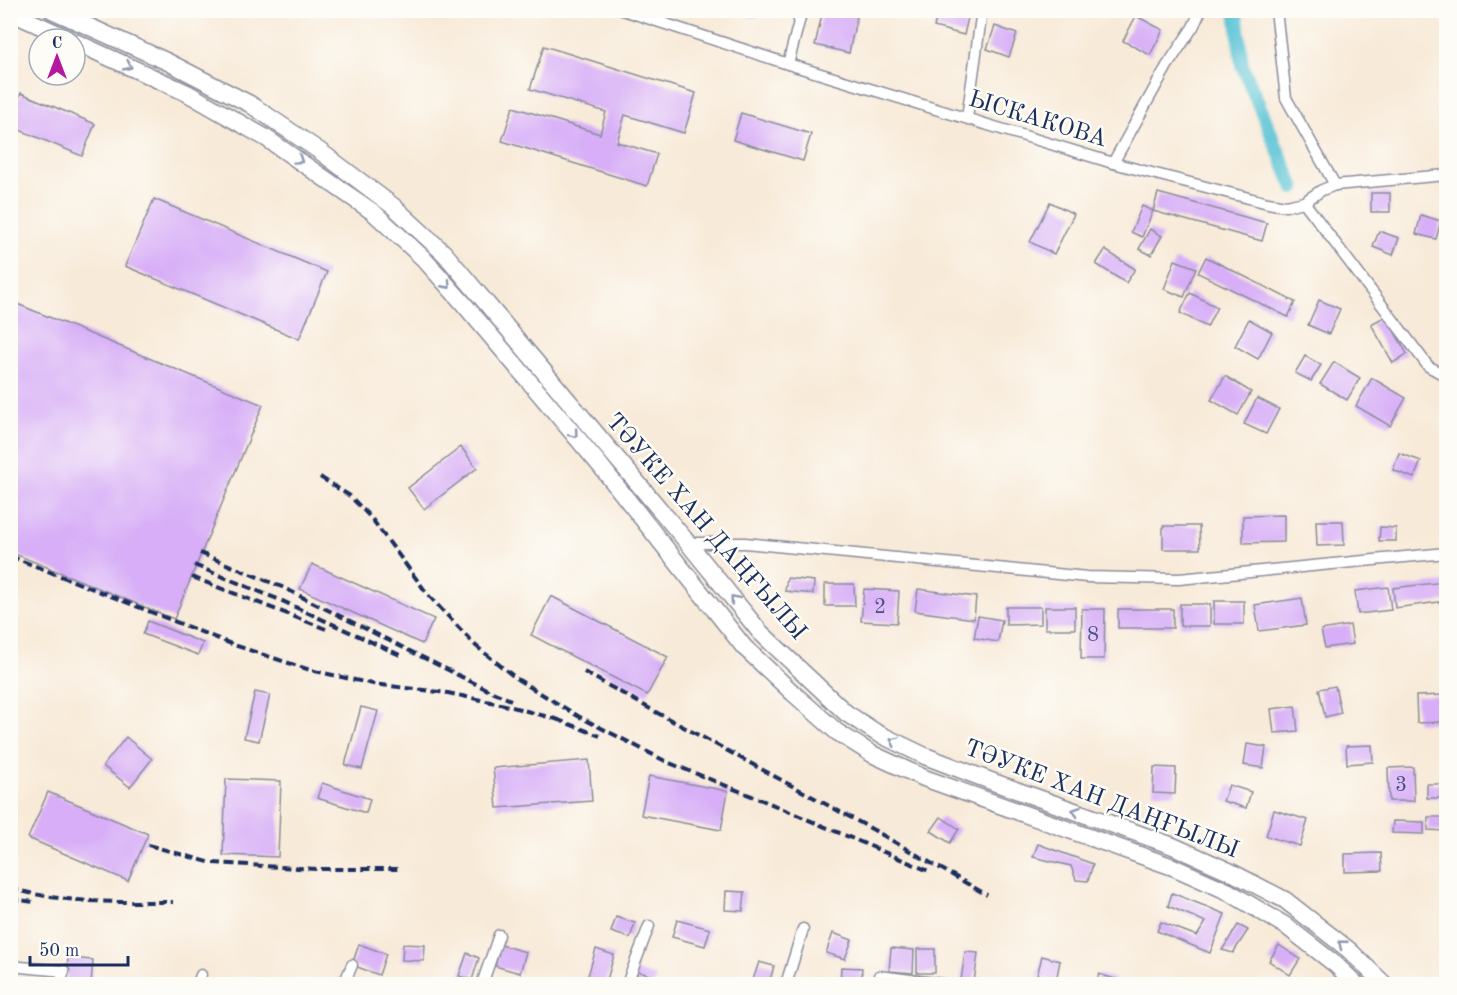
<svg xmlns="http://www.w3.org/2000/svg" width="1457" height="995" font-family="'Old Standard TT',serif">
<rect width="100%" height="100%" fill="#fdfcf7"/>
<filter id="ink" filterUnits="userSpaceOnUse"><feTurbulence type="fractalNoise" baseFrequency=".0167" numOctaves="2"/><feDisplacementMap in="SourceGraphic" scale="12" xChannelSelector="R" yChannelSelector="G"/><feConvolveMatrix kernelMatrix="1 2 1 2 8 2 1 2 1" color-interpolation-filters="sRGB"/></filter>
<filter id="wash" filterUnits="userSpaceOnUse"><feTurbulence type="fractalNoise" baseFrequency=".008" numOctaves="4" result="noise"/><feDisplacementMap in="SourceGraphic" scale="24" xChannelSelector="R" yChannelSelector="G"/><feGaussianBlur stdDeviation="1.35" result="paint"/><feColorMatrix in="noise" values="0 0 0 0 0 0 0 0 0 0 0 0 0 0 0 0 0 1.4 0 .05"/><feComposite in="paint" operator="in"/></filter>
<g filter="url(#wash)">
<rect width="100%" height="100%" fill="#f8ead8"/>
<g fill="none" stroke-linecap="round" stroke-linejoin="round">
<path stroke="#59c3d5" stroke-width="14" d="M1236,10L1242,65L1294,188"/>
</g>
<g id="blocks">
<g fill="#d7aef7">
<path d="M733,10H757L755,18Z"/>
<path d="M823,10H858L849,53L815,45Z"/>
<path d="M938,10H960L969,13L964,35L934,27Z"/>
<path d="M1136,16L1163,30L1150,55L1123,41Z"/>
<path d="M995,26L1017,34L1009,57L987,49Z"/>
<path d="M544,46L696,93L684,133L625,115L617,142L657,154L647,186L502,141L513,107L600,134L606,112L530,89Z"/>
<path d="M21,93L95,124L82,156L10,126V117Z"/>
<path d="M741,113L811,134L803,161L733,140Z"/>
<path d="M1158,193L1267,223L1262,241L1153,211Z"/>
<rect x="1371" y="193" width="19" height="19"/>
<path d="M154,199L327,272L299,339L125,266Z"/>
<path d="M1050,202L1074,214L1054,254L1030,242Z"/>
<path d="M1142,206L1153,211L1142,237L1131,232Z"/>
<path d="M1421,215L1441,221L1436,239L1416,234Z"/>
<path d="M1150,229L1162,236L1151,255L1139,249Z"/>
<path d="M1379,231L1399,238L1393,255L1373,247Z"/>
<path d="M1105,250L1135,269L1126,283L1096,264Z"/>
<path d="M1206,257L1295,302L1288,317L1198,273Z"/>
<path d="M1175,260L1196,268L1184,297L1164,289Z"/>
<path d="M1190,293L1217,307L1207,327L1180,313Z"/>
<path d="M1319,300L1340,309L1329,334L1308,325Z"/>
<path d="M10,301L263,405L174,619L10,552Z"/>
<path d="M1386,316L1407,354L1393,363L1371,324Z"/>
<path d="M1249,319L1272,332L1258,359L1235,346Z"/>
<path d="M1305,356L1321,365L1311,381L1295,373Z"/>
<path d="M1334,362L1360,378L1347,400L1320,384Z"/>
<path d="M1225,376L1251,392L1238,415L1211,400Z"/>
<path d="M1372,378L1406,398L1390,426L1356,406Z"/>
<path d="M1257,398L1279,409L1266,434L1244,424Z"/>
<path d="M461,447L477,468L424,509L408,488Z"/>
<path d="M1399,453L1421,461L1414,478L1393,470Z"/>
<path d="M1284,515V542L1243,543V516Z"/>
<path d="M1316,521H1343L1344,545L1317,546Z"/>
<path d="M1163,526H1199L1200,549H1163Z"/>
<path d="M1380,527L1396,528V541H1379Z"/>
<path d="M1441,529H1446V539L1441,540Z"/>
<path d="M312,564L434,619L422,644L300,589Z"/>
<path d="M787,578L814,581L813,594L785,591Z"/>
<path d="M1444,582L1446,601L1395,608L1393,588Z"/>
<path d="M825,584H854L855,606H825Z"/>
<path d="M1388,587L1391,610L1358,614L1355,591Z"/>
<path d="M864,589L899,591L897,623L861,621Z"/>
<path d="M918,589L976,597L974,619L915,611Z"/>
<path d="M551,596L668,657L647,695L531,635Z"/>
<path d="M1302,598L1306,625L1259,631L1255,605Z"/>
<rect x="1214" y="601" width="30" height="23"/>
<rect x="1180" y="604" width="30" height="22"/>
<path d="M1006,607H1041V624L1006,625Z"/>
<rect x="1045" y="607" width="30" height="22"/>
<path d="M1082,609H1105L1104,659H1081Z"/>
<rect x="1118" y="609" width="55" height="19"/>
<path d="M978,616L1002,620L998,642L974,638Z"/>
<path d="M148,621L203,643L198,655L143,634Z"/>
<path d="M1350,625L1353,644L1325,648L1321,630Z"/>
<path d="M1335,686L1341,713L1325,717L1319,689Z"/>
<path d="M255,692L270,695L259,741L244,738Z"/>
<path d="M1446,695V722L1417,723L1416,696Z"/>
<path d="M1295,706L1298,731L1274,733L1271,709Z"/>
<path d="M361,707L378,711L362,769L345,765Z"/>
<path d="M126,737L152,759L130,787L103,766Z"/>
<path d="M1247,744L1266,747L1263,768L1244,765Z"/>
<path d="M1372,745L1373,762L1347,764L1346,746Z"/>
<path d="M589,760L592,801L497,808L493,768Z"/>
<path d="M1154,767L1176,768L1175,794L1153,793Z"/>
<path d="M1413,767L1414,801H1389L1388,768Z"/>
<path d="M649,776L728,791L721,830L641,815Z"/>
<path d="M226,779L281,781L278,857L223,855Z"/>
<path d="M322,783L370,799L366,813L317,798Z"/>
<rect x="1427" y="784" width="19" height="14"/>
<path d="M1229,785L1251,792L1246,808L1223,801Z"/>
<path d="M48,792L148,834L128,881L28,838Z"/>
<path d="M1274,810L1308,820L1300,846L1266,836Z"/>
<path d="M941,817L959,829L950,843L931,831Z"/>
<path d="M1428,817H1446V831L1428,830Z"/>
<path d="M1393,821L1424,822V834L1392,833Z"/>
<path d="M1038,844L1093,864L1088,881L1076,880L1071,866L1033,857Z"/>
<path d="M1381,853L1382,871L1345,872V854Z"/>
<path d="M726,891L745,892L743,911L725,910Z"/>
<path d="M1172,893L1225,914L1210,953L1157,931L1161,922L1197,936L1206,922L1168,906Z"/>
<rect x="1444" y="900" width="2" height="34"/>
<path d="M616,917L635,923L630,938L611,932Z"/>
<path d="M677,920L710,929L705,946L672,937Z"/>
<path d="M1238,925L1248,930L1233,953L1222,950Z"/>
<path d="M833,933L852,940L845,959L826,953Z"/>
<path d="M359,944L386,954L379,975L352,965Z"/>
<path d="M403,944L425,945L424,961L402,960Z"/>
<path d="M501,945L526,952L520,973L495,966Z"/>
<path d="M1279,945L1300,959L1290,975L1269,961Z"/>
<path d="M891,948L914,950L913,973L889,971Z"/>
<path d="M596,949L614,955L606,984H595L586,982Z"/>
<rect x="917" y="949" width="18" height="24"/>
<path d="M965,952L978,953L974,982L961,980Z"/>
<path d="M467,953L479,958L472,980L459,976Z"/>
<path d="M1042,956L1060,961L1056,981L1037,976Z"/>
<path d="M68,958L93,960L91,984H66Z"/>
<path d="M759,962L774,966L769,984L753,980Z"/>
<path d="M841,967L862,968L861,984H840Z"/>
<path d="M636,971L656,977L654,984H632Z"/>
<path d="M1099,974L1115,979L1113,984H1096Z"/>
</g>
</g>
</g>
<g filter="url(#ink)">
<use href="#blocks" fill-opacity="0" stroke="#8a8c9b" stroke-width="1.5"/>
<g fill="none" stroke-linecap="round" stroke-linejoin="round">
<defs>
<g id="minor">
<path d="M623,10L788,64L1113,163L1268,203L1286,206L1304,202L1322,190L1335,185L1446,175"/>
<path d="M1276,10L1286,98L1335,185"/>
<path d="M788,64L802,10"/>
<path d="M967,118L982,10"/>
<path d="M1113,163L1167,66L1193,27L1201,10"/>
<path d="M1304,202L1428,366L1446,376"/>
<path d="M688,543H745L1087,577L1179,579L1446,553"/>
<path d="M10,966L64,971L60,984"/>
<path d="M198,984L201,975"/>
<path d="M344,984L352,965"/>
<path d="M482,984L499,935"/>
<path d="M627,984L649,926"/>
<path d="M786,984L803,929"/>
<path d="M878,984L879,976L942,984"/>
</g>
<g id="primary">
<path d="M52,10L168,62L250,104L321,152L393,206L445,254L688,543L760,632L846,713L877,733L925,756L996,783L1173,846L1229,871L1285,900L1349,950L1384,984"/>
<path d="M10,12L69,39"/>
<path d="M75,42L187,93L266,138L373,212L423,258L463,303L599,464L744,647L793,693L837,732L872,754L924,778L1173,867L1227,891L1286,926L1336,965L1356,984"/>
</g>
</defs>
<use href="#minor" stroke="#8a8c9b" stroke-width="13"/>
<use href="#primary" stroke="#8a8c9b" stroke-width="19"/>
<use href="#minor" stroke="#fff" stroke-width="10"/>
<use href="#primary" stroke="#fff" stroke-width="16"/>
<g stroke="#1b2f5e" stroke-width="4" stroke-dasharray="9 4.5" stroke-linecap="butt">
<path d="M320,477L350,496L372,519L429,596L476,646L517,679L578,716L667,762L769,803L931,872"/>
<path d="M200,553L282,587L490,691L511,700"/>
<path d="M10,556L234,645L310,670L373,684L448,693L505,705L563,721"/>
<path d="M194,565L280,600L400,655"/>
<path d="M192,577L326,629"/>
<path d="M584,672L654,711L870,828L987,895"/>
<path d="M556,719L600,736"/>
<path d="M148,845L212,863L317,869H401"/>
<path d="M10,888C65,904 117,902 173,902"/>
<path d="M10,899L35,902"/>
</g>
</g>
<defs><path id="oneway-chevron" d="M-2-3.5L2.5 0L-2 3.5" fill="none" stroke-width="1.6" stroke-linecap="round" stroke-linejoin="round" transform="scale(1.5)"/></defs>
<g stroke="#8d97ae">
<use href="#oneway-chevron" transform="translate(128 66) rotate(25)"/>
<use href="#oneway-chevron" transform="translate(299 160) rotate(34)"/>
<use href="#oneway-chevron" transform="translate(447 285) rotate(48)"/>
<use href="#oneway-chevron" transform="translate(574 434) rotate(50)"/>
<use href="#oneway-chevron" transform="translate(734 599) rotate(-129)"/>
<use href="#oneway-chevron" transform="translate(894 741) rotate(-154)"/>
<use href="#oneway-chevron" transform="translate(1076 811) rotate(-161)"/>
<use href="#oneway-chevron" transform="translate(1342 944) rotate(-142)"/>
</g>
</g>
<g text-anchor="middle" stroke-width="5" stroke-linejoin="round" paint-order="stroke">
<g font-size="21" fill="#4a4f84">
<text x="880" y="613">2</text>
<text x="1093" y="641">8</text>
<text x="1401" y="791">3</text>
</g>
<g font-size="24" fill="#1b2f5e" stroke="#fdfcf7">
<text transform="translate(1038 118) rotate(17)" y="8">ЫСКАКОВА</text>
<text transform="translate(707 526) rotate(49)" y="8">ТӘУКЕ ХАН ДАҢҒЫЛЫ</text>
<text transform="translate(1102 798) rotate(21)" y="8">ТӘУКЕ ХАН ДАҢҒЫЛЫ</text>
</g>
</g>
<rect width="1457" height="995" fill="none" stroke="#fdfcf7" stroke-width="36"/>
<g transform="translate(57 57)"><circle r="28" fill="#fdfcf7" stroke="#a3aaba" stroke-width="1.5"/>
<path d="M0-4.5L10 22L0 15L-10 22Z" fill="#b5179e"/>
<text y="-9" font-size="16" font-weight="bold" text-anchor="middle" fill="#1b2f5e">С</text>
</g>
<path d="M30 956v9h98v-9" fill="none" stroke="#1b2f5e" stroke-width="3"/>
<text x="39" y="956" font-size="18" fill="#1b2f5e" stroke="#fdfcf7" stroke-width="4.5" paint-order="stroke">50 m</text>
</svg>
